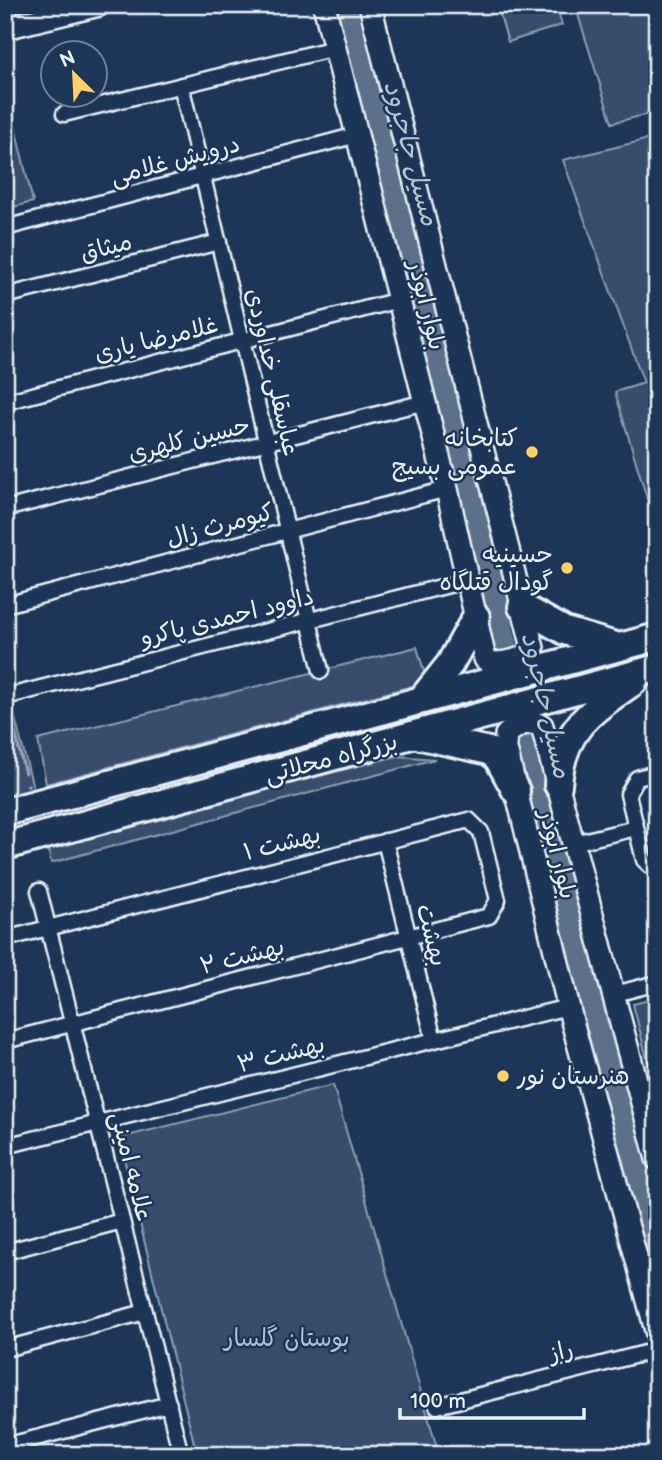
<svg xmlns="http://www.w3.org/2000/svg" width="662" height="1460" font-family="'Balsamiq Sans','Playpen Sans Arabic',sans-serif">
<rect width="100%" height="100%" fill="#1d3557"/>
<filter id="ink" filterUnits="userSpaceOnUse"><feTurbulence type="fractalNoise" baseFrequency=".0143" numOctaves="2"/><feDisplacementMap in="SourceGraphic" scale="14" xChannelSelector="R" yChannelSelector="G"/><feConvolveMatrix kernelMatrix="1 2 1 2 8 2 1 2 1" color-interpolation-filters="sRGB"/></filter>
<g filter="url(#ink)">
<g fill="#374d6c" stroke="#909fb2" stroke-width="2">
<path d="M497,5H556L562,25L508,42Z"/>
<path d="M575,5H657V112L612,123Z"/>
<path d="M5,86L33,202L5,209Z"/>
<path d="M657,137V532L615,392L644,383L563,160Z"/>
<path d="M417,647L427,682L46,784L38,740Z"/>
<path d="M5,680L34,791L5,799Z"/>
<path d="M397,756L435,759L51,863L48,846Z"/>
<path d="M657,998V1098L633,1004Z"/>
<path d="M333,1085L439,1455H197L119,1138Z"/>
</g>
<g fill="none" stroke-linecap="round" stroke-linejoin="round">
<g stroke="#95a4b5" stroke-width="3.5">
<path d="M5,692L25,773"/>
<path d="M28,785V786"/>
</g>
<path stroke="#5d7089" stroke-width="23" d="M344,5L433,341L477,519L561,890L657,1253"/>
<defs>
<g id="street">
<path d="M181,85L321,671"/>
<path d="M64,114L335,48"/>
<path d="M5,228L357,135"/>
<path d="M5,296L219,242"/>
<path d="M5,402L399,300"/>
<path d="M5,509L425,402"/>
<path d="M5,605L447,489"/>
<path d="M13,695L453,584"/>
<path d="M657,773L637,778L628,794L644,860L657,872"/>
<path d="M385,841L434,1040"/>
<path d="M574,843L636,828"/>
<path d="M39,891L181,1455"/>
<path d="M5,939L469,820L481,832L498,900L489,916L5,1041"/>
<path d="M615,994L657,983"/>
<path d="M5,1146L568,1007"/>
<path d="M5,1252L122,1221"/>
<path d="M5,1349L145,1312"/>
<path d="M437,1406L657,1350"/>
<path d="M5,1446L169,1404"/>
</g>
<g id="secondary">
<path d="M324,5L447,489L485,659L491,663C506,663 524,661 533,648L370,5"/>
<path d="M5,28L99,5"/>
<path d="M657,1159L542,726C529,719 516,725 506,735V749L572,1021L657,1334"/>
</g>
<g id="highway">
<path d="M522,607L565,631L619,647"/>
<path d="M422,699L450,664L476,617"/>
<path d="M421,736L489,751L498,758L516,791"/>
<path d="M558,785C562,729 590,712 633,682"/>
<path d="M5,812L657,637"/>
<path d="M5,846L657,668"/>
</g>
</defs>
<use href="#street" stroke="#e8f1f8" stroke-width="19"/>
<use href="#secondary" stroke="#e8f1f8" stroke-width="26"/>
<use href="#highway" stroke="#e8f1f8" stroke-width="32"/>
<use href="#street" stroke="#1d3557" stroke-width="14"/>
<use href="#secondary" stroke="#1d3557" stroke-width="21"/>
<use href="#highway" stroke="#1d3557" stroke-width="26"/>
</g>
</g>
<g fill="#ffd166" stroke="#1d3557" stroke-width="2.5">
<circle cx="532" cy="452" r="7"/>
<circle cx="567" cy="568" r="7"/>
<circle cx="503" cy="1076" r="7"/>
</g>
<g text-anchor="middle" stroke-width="5" stroke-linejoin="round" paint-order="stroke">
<g font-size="24" fill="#e8f1f8" stroke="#1d3557">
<text transform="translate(175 160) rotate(-15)" y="8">درویش غلامی</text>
<text transform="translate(106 247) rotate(-14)" y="8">میثاق</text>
<text transform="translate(427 305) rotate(76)" y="8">بلوار ابوذر</text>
<text transform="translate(156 339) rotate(-14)" y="8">غلامرضا یاری</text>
<text transform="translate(273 372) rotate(77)" y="8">عباسقلی خداوردی</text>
<text transform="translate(189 439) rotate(-14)" y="8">حسین کلهری</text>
<text transform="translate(220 525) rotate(-15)" y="8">کیومرث زال</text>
<text transform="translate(227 617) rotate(-14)" y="8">داوود احمدی پاکرو</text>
<text transform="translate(331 758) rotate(-15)" y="8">بزرگراه محلاتی</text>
<text transform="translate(282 843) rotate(-14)" y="8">بهشت ۱</text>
<text transform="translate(558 854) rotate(76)" y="8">بلوار ابوذر</text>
<text transform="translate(432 935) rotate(76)" y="8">بهشت</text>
<text transform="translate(242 956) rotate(-14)" y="8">بهشت ۲</text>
<text transform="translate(281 1054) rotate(-14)" y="8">بهشت ۳</text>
<text transform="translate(132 1167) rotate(76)" y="8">علامه امینی</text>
<text transform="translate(561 1351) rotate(-14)" y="8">راز</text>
</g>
<g font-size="24" fill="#e8f1f8" stroke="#1d3557" text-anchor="end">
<text x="518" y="446">کتابخانه<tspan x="518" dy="28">عمومی بسیج</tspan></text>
<text x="553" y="562">حسینیه<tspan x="553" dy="28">گودال قتلگاه</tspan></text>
<text x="517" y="1084" text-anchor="start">هنرستان نور</text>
</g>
<g font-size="24" fill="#b3c0ce" stroke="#1d3557">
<text x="287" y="1346">بوستان گلسار</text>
</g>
<g font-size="26" font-style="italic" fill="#b7c4d1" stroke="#1d3557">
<text transform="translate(412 153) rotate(75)" y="9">مسیل جاجرود</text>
<text transform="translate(547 705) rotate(77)" y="9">مسیل جاجرود</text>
</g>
</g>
<rect width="662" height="1460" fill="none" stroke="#1d3557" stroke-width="28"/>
<rect x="14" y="14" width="634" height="1432" fill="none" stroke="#e8f1f8" stroke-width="2.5" filter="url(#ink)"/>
<g transform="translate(74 74) rotate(336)"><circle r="33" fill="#1d3557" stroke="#6e8097" stroke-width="2"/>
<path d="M0-5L12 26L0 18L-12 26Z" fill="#ffd166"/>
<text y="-10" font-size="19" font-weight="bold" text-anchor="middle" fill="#e8f1f8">N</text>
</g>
<path d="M400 1408v10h184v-10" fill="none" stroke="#e8f1f8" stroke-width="3.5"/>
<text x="410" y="1408" font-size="21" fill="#e8f1f8" stroke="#1d3557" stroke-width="5" paint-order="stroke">100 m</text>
</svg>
